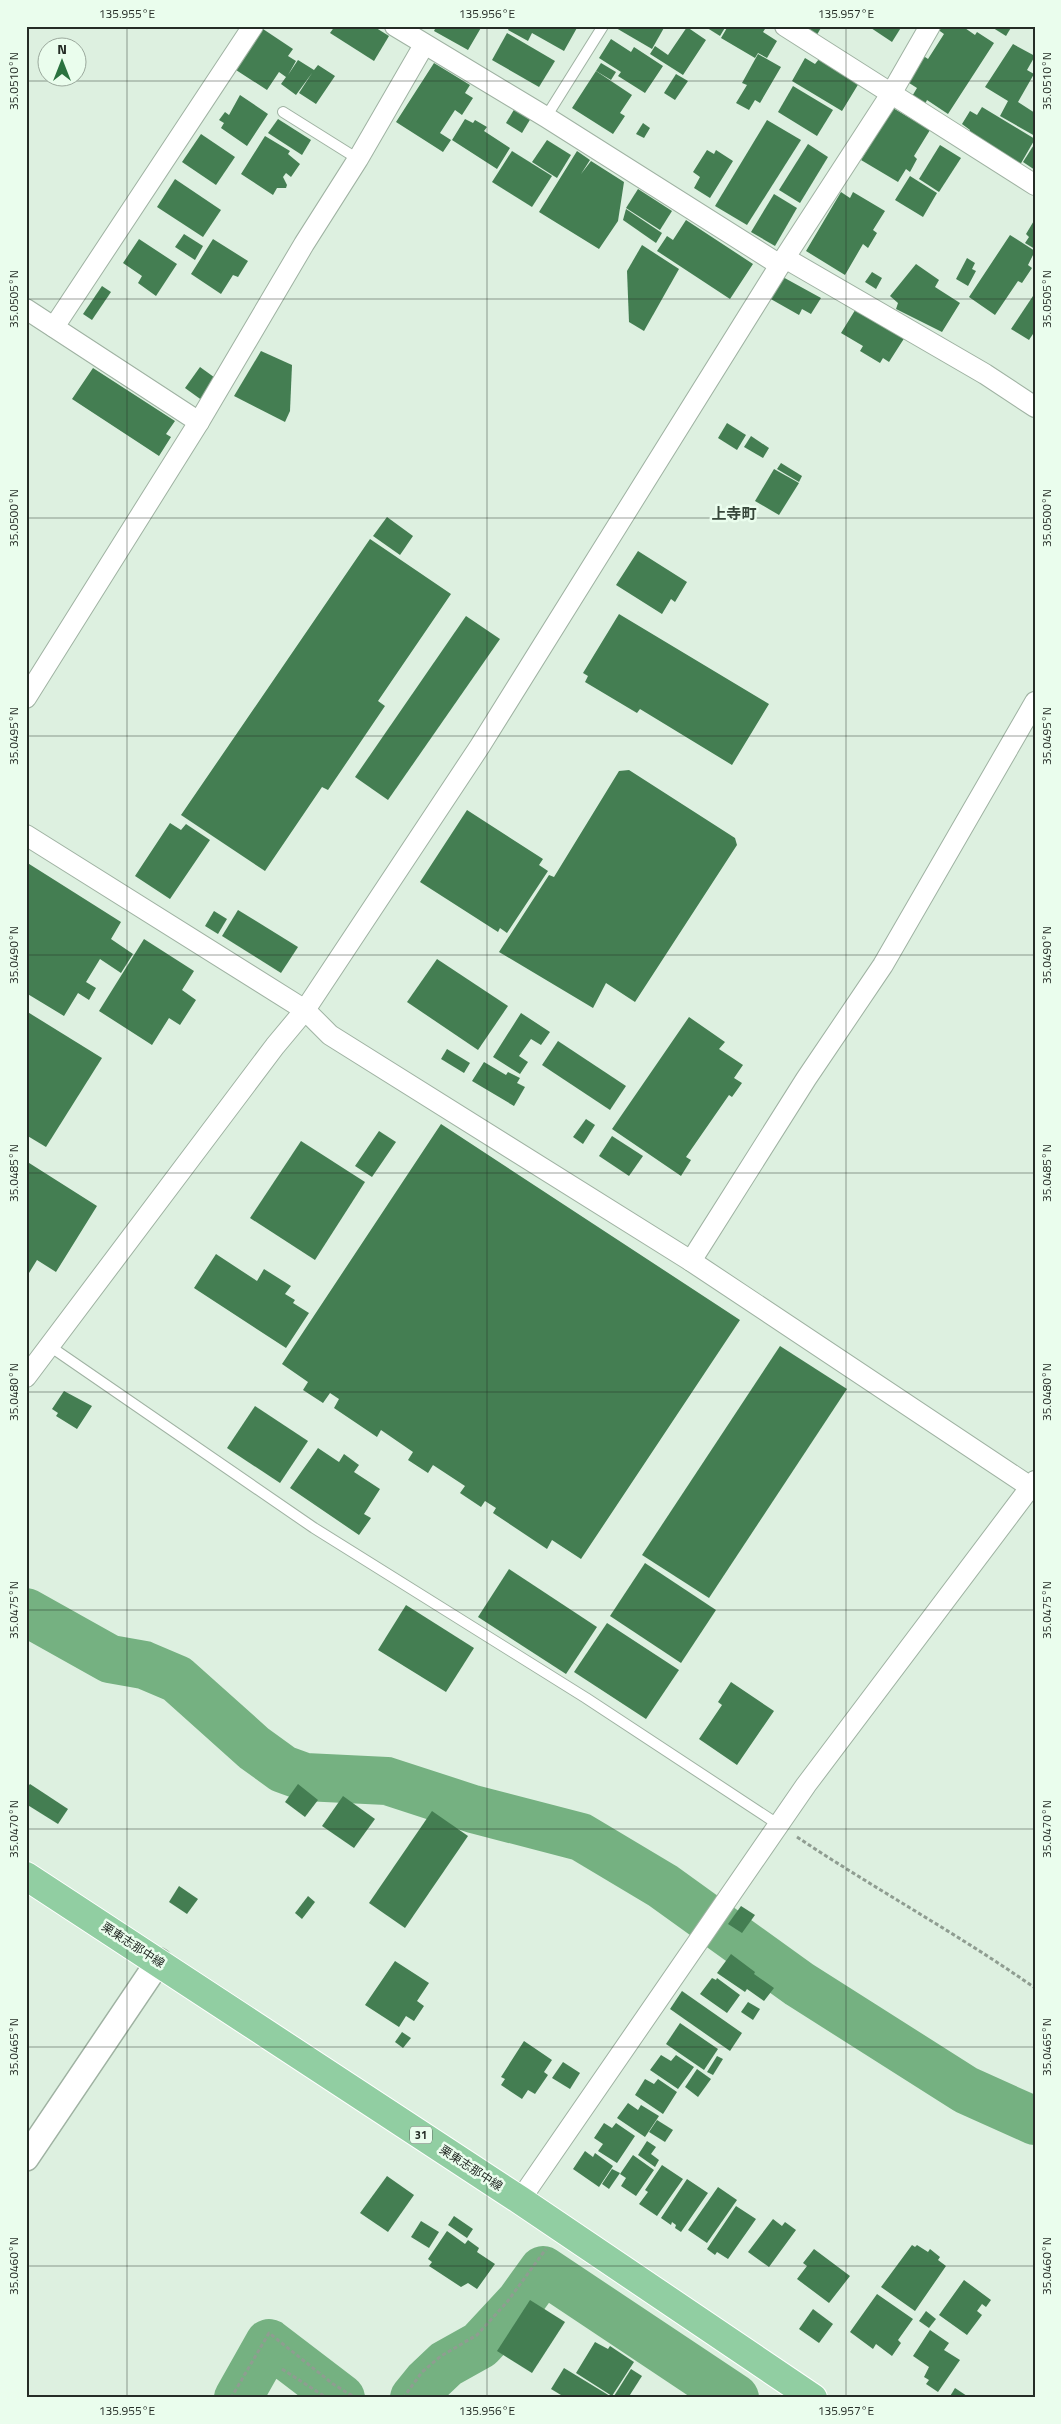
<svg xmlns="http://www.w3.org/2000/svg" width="1061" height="2424" font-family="'Titillium Web','Noto Sans JP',sans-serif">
<rect width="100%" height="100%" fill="#ddf0e0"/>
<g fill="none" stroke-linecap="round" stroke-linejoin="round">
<g stroke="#75b181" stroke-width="48">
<path d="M26,1612L110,1659L144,1665L177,1679L254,1748L283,1769L305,1777L387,1781L473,1809L581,1837L663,1886L799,1984L966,2090L1035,2121"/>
<path d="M238,2398L269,2343L341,2398"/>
<path d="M414,2398L427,2382L446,2364L480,2345L520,2302L543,2270L735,2398"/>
</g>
</g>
<g fill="#447e52">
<path d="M335,26H373L389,36L374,61L330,33Z"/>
<path d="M431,26H482L468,50L434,31L435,29Z"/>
<path d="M510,26H578L564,51L532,33L528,41L508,30Z"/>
<path d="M617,26H665L652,49L616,28Z"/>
<path d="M704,26H726L720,36Z"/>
<path d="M728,26H767L763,32L777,41L767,58L758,53L755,58L721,38Z"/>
<path d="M792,26H822L814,40Z"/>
<path d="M873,26H902L892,42L871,28Z"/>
<path d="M939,26H962L975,35L977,32L994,43L948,114L927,100L924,106L911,98L917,88L906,81L922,55L928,59L944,34L937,29Z"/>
<path d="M990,26H1012L1006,36Z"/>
<path d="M687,27L706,40L683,75L650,54L655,46L668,55Z"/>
<path d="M263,29L293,49L288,56L296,61L288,75L298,60L314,70L318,65L335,76L316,104L299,93L312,73L296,95L281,84L286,77L279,72L267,90L236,70Z"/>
<path d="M507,33L555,61L539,87L492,60Z"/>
<path d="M611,39L631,52L634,47L663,66L645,93L618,76L621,72L599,58Z"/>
<path d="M1013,44L1035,56L1027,70L1034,74L1018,102L1035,113V136L1000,116L1008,101L985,87Z"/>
<path d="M758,54L781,67L760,103L755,100L749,110L736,103L747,85L742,83Z"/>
<path d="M805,58L815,64L819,59L859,83L842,111L792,81Z"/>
<path d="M434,63L470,85L465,93L473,98L462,115L455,110L440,133L451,140L443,152L396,122Z"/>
<path d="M601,63L616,72L611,80L596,71Z"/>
<path d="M596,71L632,95L620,113L625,116L613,134L572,108Z"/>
<path d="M676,74L688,81L675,100L664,93Z"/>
<path d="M793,86L833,110L817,136L778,112Z"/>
<path d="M240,95L268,114L247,146L221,128L224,123L219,120L225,112L229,115Z"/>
<path d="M982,107L1035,139L1020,165L969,133L970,130L962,124L970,111L977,115Z"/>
<path d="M515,108L531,118L522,133L506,123Z"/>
<path d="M893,108L930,130L914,156L917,159L910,172L906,169L898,182L861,160Z"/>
<path d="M278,119L311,140L302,155L268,133Z"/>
<path d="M465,119L473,123L475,120L487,127L484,131L510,148L497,169L452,140Z"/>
<path d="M767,120L801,140L747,225L715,206Z"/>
<path d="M643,123L650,128L644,138L636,134Z"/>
<path d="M201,134L235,157L216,185L182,162Z"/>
<path d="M265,136L290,151L288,154L300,164L291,177L286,173L283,177L287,185L286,188H277L273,195L241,174Z"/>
<path d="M547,140L571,155L557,178L532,162Z"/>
<path d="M1035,143V170L1023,162Z"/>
<path d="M808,144L828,157L800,203L779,190Z"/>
<path d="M940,145L961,158L939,192L919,179Z"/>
<path d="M707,150L714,154L716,150L733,161L710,198L694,188L700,177L693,172Z"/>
<path d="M512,151L552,176L532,207L492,182Z"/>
<path d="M577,151L590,160L581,174L591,161L624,182L618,221L599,249L539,212Z"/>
<path d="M910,176L937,193L923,217L895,200Z"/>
<path d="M175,179L221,210L203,237L157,207Z"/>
<path d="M638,189L672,211L660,230L626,208Z"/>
<path d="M841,192L850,198L853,192L885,211L873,230L877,233L868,248L863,244L845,275L806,251Z"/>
<path d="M774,194L797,208L775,246L751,232Z"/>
<path d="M626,209L662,233L656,243L623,220Z"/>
<path d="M1035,219V249L1025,243L1029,237L1026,234Z"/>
<path d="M686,220L753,264L730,299L657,251L667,236L673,240Z"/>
<path d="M184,234L203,246L195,260L175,247Z"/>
<path d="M1010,235L1035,251L1028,265L1032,268L1022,283L1018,281L995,315L969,297Z"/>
<path d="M139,239L177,264L156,296L138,283L142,276L123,263Z"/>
<path d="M213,239L248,261L238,277L233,275L221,294L191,274Z"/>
<path d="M642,245L679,269L644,331L629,322L627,271Z"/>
<path d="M967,258L975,263L972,269L976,271L968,286L956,279Z"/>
<path d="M916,264L939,280L935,287L960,303L942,332L896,309L898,303L890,296Z"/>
<path d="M872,272L882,278L876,289L865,282Z"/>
<path d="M781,276L821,298L811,314L802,309L799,315L769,298Z"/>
<path d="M102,286L111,292L92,320L83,314Z"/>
<path d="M1035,293V331L1029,340L1011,329Z"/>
<path d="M857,307L905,337L889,362L883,358L880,363L860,351L863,346L841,333Z"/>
<path d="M261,351L292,365L290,411L285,422L234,396Z"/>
<path d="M200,367L218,380L203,401L185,388Z"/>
<path d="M93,368L175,421L166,434L171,437L159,456L72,399Z"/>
<path d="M727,423L746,435L737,450L718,438Z"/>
<path d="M751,436L769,448L763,458L744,447Z"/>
<path d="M781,463L802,476L799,482L777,469Z"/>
<path d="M774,469L799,483L779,515L755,501Z"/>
<path d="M387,517L413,536L400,555L373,536Z"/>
<path d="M370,539L451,594L378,701L385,706L328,790L322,787L265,871L181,815Z"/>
<path d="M638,551L687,582L675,602L671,599L662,614L616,585Z"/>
<path d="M619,614L769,704L732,765L640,709L637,713L585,682L588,676L583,673Z"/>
<path d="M466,616L500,639L388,800L355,777Z"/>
<path d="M629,770L735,838L737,845L635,1002L606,983L593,1008L499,952L549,875L554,877L619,771Z"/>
<path d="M467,810L543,859L539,865L548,871L507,933L500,928L498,932L420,882Z"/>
<path d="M170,823L181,830L186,824L210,840L170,899L135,876Z"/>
<path d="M26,862L121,922L111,939L133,954L121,973L100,959L86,982L96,988L89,1000L78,993L64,1016L26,993Z"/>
<path d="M238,910L298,947L281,973L222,936Z"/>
<path d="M214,911L227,919L218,934L205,926Z"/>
<path d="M144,939L194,971L182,990L196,1000L180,1025L169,1018L152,1045L99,1011Z"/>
<path d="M437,959L508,1006L478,1050L407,1002Z"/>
<path d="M26,1011L102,1058L46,1147L26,1135Z"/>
<path d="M521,1013L550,1032L541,1045L531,1039L519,1056L528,1062L520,1074L493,1057Z"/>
<path d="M689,1017L725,1042L719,1049L743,1065L734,1078L742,1083L732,1097L729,1095L686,1157L691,1160L681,1176L612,1129Z"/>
<path d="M558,1041L626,1086L610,1110L542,1065Z"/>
<path d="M447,1049L470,1063L464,1073L441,1059Z"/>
<path d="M484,1062L506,1075L508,1072L520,1078L517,1083L525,1087L514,1106L472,1081Z"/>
<path d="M586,1119L595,1125L583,1144L573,1137Z"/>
<path d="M441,1124L740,1320L581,1559L552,1540L547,1549L493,1513L496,1508L485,1501L481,1507L460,1493L465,1486L433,1465L428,1473L408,1460L413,1452L381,1430L377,1437L334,1408L339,1399L330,1393L323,1403L303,1390L308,1382L282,1364Z"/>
<path d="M379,1131L396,1142L372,1177L355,1166Z"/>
<path d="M612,1136L643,1156L629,1176L599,1156Z"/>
<path d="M301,1141L365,1182L315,1260L250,1218Z"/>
<path d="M26,1161L97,1206L56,1272L37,1260L29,1273L26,1271Z"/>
<path d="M216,1254L257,1281L264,1269L291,1286L285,1294L295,1300L293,1303L309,1313L286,1348L194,1288Z"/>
<path d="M780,1346L847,1389L709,1598L642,1555Z"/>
<path d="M64,1391L92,1406L77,1429L56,1416L58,1413L52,1409Z"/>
<path d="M255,1406L308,1441L280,1483L227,1448Z"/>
<path d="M318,1448L339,1462L344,1454L359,1465L354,1472L380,1489L364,1514L371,1518L359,1535L290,1488Z"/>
<path d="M645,1563L716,1610L681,1663L610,1616Z"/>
<path d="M509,1569L597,1627L566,1674L478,1617Z"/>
<path d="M406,1605L474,1648L446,1692L378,1650Z"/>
<path d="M607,1623L679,1670L646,1719L574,1672Z"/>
<path d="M731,1682L774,1711L737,1765L699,1739L722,1705L718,1702Z"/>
<path d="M30,1784L68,1809L58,1824L26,1804V1789Z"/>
<path d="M298,1784L318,1800L305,1817L285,1802Z"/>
<path d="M343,1796L375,1819L354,1848L322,1826Z"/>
<path d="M432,1811L468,1836L405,1928L369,1903Z"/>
<path d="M179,1886L198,1899L187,1914L169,1902Z"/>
<path d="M308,1896L315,1902L302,1919L295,1913Z"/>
<path d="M741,1906L755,1915L742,1933L728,1924Z"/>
<path d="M731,1954L755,1972L754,1974L774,1988L764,2001L747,1989L745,1992L717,1973Z"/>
<path d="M395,1961L429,1983L417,2001L424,2006L414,2021L406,2016L399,2027L365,2005Z"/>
<path d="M712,1978L716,1980L717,1978L740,1995L727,2013L700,1994Z"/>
<path d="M682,1991L742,2033L730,2051L670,2009Z"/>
<path d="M748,2002L760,2009L753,2020L741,2012Z"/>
<path d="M680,2023L718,2049L704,2070L666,2044Z"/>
<path d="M402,2032L411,2038L403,2048L395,2042Z"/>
<path d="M524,2041L552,2060L544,2072L548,2075L535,2094L528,2090L522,2099L501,2085L505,2079L501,2077Z"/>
<path d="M661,2055L671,2061L676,2055L694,2067L678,2089L650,2070Z"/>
<path d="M717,2056L723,2059L713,2075L707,2072Z"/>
<path d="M563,2062L580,2073L570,2089L552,2078Z"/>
<path d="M697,2069L711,2079L698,2097L685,2087Z"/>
<path d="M645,2079L654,2084L658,2079L677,2092L663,2114L635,2095Z"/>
<path d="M628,2103L638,2110L641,2105L659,2116L645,2137L617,2118Z"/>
<path d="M657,2120L673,2130L665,2142L649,2132Z"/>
<path d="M604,2123L612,2128L616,2123L635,2136L617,2163L598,2151L603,2144L594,2138Z"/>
<path d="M647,2141L656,2147L651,2154L659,2160L655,2167L638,2155Z"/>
<path d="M585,2151L593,2157L595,2153L613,2166L599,2187L573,2169Z"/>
<path d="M633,2155L654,2170L636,2196L621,2186L626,2178L620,2174Z"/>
<path d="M662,2165L683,2179L657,2216L639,2204L648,2192L645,2190Z"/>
<path d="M612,2169L620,2173L609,2189L602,2184Z"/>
<path d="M387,2176L414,2195L388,2232L360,2213Z"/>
<path d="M687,2179L708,2193L681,2232L675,2228L676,2225L672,2222L671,2225L661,2218Z"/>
<path d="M718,2187L737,2200L707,2243L688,2230Z"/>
<path d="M736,2206L756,2219L728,2259L717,2252L715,2255L707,2249Z"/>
<path d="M454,2216L473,2229L467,2238L448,2225Z"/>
<path d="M773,2219L782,2226L785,2222L796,2230L769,2267L748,2252Z"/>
<path d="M421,2221L439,2232L429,2248L411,2237Z"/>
<path d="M447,2231L465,2244L468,2240L479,2248L477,2252L495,2264L477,2289L468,2283L461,2287L429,2266L432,2262L428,2259Z"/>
<path d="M912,2245L915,2247L917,2245L928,2252L930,2249L940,2257L938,2260L946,2266L915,2311L881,2287Z"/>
<path d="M814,2249L850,2276L829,2303L797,2279L807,2266L803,2263Z"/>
<path d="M964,2280L991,2300L986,2307L982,2304L977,2311L982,2315L967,2335L939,2315Z"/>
<path d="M877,2294L913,2319L898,2340L901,2343L892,2356L876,2344L873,2349L850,2332Z"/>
<path d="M530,2300L565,2322L532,2373L497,2351Z"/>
<path d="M813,2309L833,2324L819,2343L799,2329Z"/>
<path d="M926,2311L936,2319L929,2328L919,2321Z"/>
<path d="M930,2330L949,2343L944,2350L960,2360L938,2392L926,2384L929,2380L924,2377L929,2367L913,2356Z"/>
<path d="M595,2342L608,2349L610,2346L634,2362L612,2396L576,2373Z"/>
<path d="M564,2368L610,2396L608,2398H566L551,2389Z"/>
<path d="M631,2369L642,2376L628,2398H617L614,2396Z"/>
<path d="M955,2388L970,2398H949Z"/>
</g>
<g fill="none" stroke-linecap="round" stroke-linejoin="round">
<defs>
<g id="service">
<path d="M283,112L358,159"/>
<path d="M546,117L603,26"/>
<path d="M48,1345L314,1528L586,1698L779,1825"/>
</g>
<g id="minor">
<path d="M395,26L546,117L780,265"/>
<path d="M785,26L1035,185"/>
<path d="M785,258L985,374L1035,407"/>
<path d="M26,309L199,422"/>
<path d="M54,327L253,26"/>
<path d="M26,698L199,422L304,244L358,159L424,45"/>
<path d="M26,835L305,1010L330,1035L691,1261L1035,1490"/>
<path d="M691,1261L806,1079L883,965L1035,702"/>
<path d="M26,1377L275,1046L305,1010L480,746L780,265L891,94L930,26"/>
<path d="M520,2200L806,1785L1035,1481"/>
</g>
<path id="tertiary" d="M26,2158L159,1961"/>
<path id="primary" d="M26,1876L520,2200L813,2398"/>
</defs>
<use href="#service" stroke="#9fb2a2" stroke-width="12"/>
<use href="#minor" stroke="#9fb2a2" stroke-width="22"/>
<use href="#tertiary" stroke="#9fb2a2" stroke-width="28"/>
<use href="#primary" stroke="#fff" stroke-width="30"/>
<g stroke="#8f9d91" stroke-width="3" stroke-dasharray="4 2.5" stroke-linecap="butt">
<path d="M797,1837C875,1889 958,1934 1035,1988"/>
<path d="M282,2369L327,2398"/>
<path d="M231,2398L269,2333L333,2384L356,2398"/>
<path d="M403,2398L422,2372L441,2356L477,2335L507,2302L546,2249"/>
</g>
<use href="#service" stroke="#fff" stroke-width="10"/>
<use href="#minor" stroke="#fff" stroke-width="20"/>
<use href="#tertiary" stroke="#fff" stroke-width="25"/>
<use href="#primary" stroke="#91cea2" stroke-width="28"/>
</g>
<path fill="none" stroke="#252c26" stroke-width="1" stroke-opacity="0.45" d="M127,26V2398M487,26V2398M846,26V2398M26,81H1035M26,299H1035M26,518H1035M26,736H1035M26,955H1035M26,1173H1035M26,1392H1035M26,1610H1035M26,1829H1035M26,2047H1035M26,2266H1035"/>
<g text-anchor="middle" stroke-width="5" stroke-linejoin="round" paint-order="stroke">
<rect fill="#eafded" stroke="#606b62" stroke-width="1" x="410" y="2126.5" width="22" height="17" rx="4"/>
<g font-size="11" font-weight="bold" fill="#252c26">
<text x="421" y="2139">31</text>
</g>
<g font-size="12" fill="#252c26" stroke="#eafded">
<text transform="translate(133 1945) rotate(33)" y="4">栗東志那中線</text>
<text transform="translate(471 2168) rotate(33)" y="4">栗東志那中線</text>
</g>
<g font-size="15" font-weight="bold" fill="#37473a" stroke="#eafded">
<text x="734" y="519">上寺町</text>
</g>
</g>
<rect width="1061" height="2424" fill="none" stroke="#eafded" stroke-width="55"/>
<g transform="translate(62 62)"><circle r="24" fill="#eafded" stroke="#9ba99d"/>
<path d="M0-4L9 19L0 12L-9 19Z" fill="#2a723f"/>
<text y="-8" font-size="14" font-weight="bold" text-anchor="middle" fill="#252c26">N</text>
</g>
<rect x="28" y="28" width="1006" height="2368" fill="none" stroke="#252c26" stroke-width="2"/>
<g font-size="12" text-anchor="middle" fill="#252c26">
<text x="127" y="18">135.955°E</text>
<text x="487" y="18">135.956°E</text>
<text x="846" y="18">135.957°E</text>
<text transform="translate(14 81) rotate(-90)" y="4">35.0510°N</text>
<text transform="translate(1047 81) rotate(-90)" y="4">35.0510°N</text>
<text transform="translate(14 299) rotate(-90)" y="4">35.0505°N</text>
<text transform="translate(1047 299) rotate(-90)" y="4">35.0505°N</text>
<text transform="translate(14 518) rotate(-90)" y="4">35.0500°N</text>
<text transform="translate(1047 518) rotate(-90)" y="4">35.0500°N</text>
<text transform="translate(14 736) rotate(-90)" y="4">35.0495°N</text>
<text transform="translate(1047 736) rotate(-90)" y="4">35.0495°N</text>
<text transform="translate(14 955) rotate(-90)" y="4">35.0490°N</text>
<text transform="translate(1047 955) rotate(-90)" y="4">35.0490°N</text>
<text transform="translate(14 1173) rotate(-90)" y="4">35.0485°N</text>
<text transform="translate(1047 1173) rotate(-90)" y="4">35.0485°N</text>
<text transform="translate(14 1392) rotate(-90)" y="4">35.0480°N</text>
<text transform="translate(1047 1392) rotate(-90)" y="4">35.0480°N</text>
<text transform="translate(14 1610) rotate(-90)" y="4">35.0475°N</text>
<text transform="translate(1047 1610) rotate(-90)" y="4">35.0475°N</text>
<text transform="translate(14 1829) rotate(-90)" y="4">35.0470°N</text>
<text transform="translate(1047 1829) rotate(-90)" y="4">35.0470°N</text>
<text transform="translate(14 2047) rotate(-90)" y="4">35.0465°N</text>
<text transform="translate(1047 2047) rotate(-90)" y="4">35.0465°N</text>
<text transform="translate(14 2266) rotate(-90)" y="4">35.0460°N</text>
<text transform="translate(1047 2266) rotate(-90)" y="4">35.0460°N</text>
<text x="127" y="2415">135.955°E</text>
<text x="487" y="2415">135.956°E</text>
<text x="846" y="2415">135.957°E</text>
</g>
</svg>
